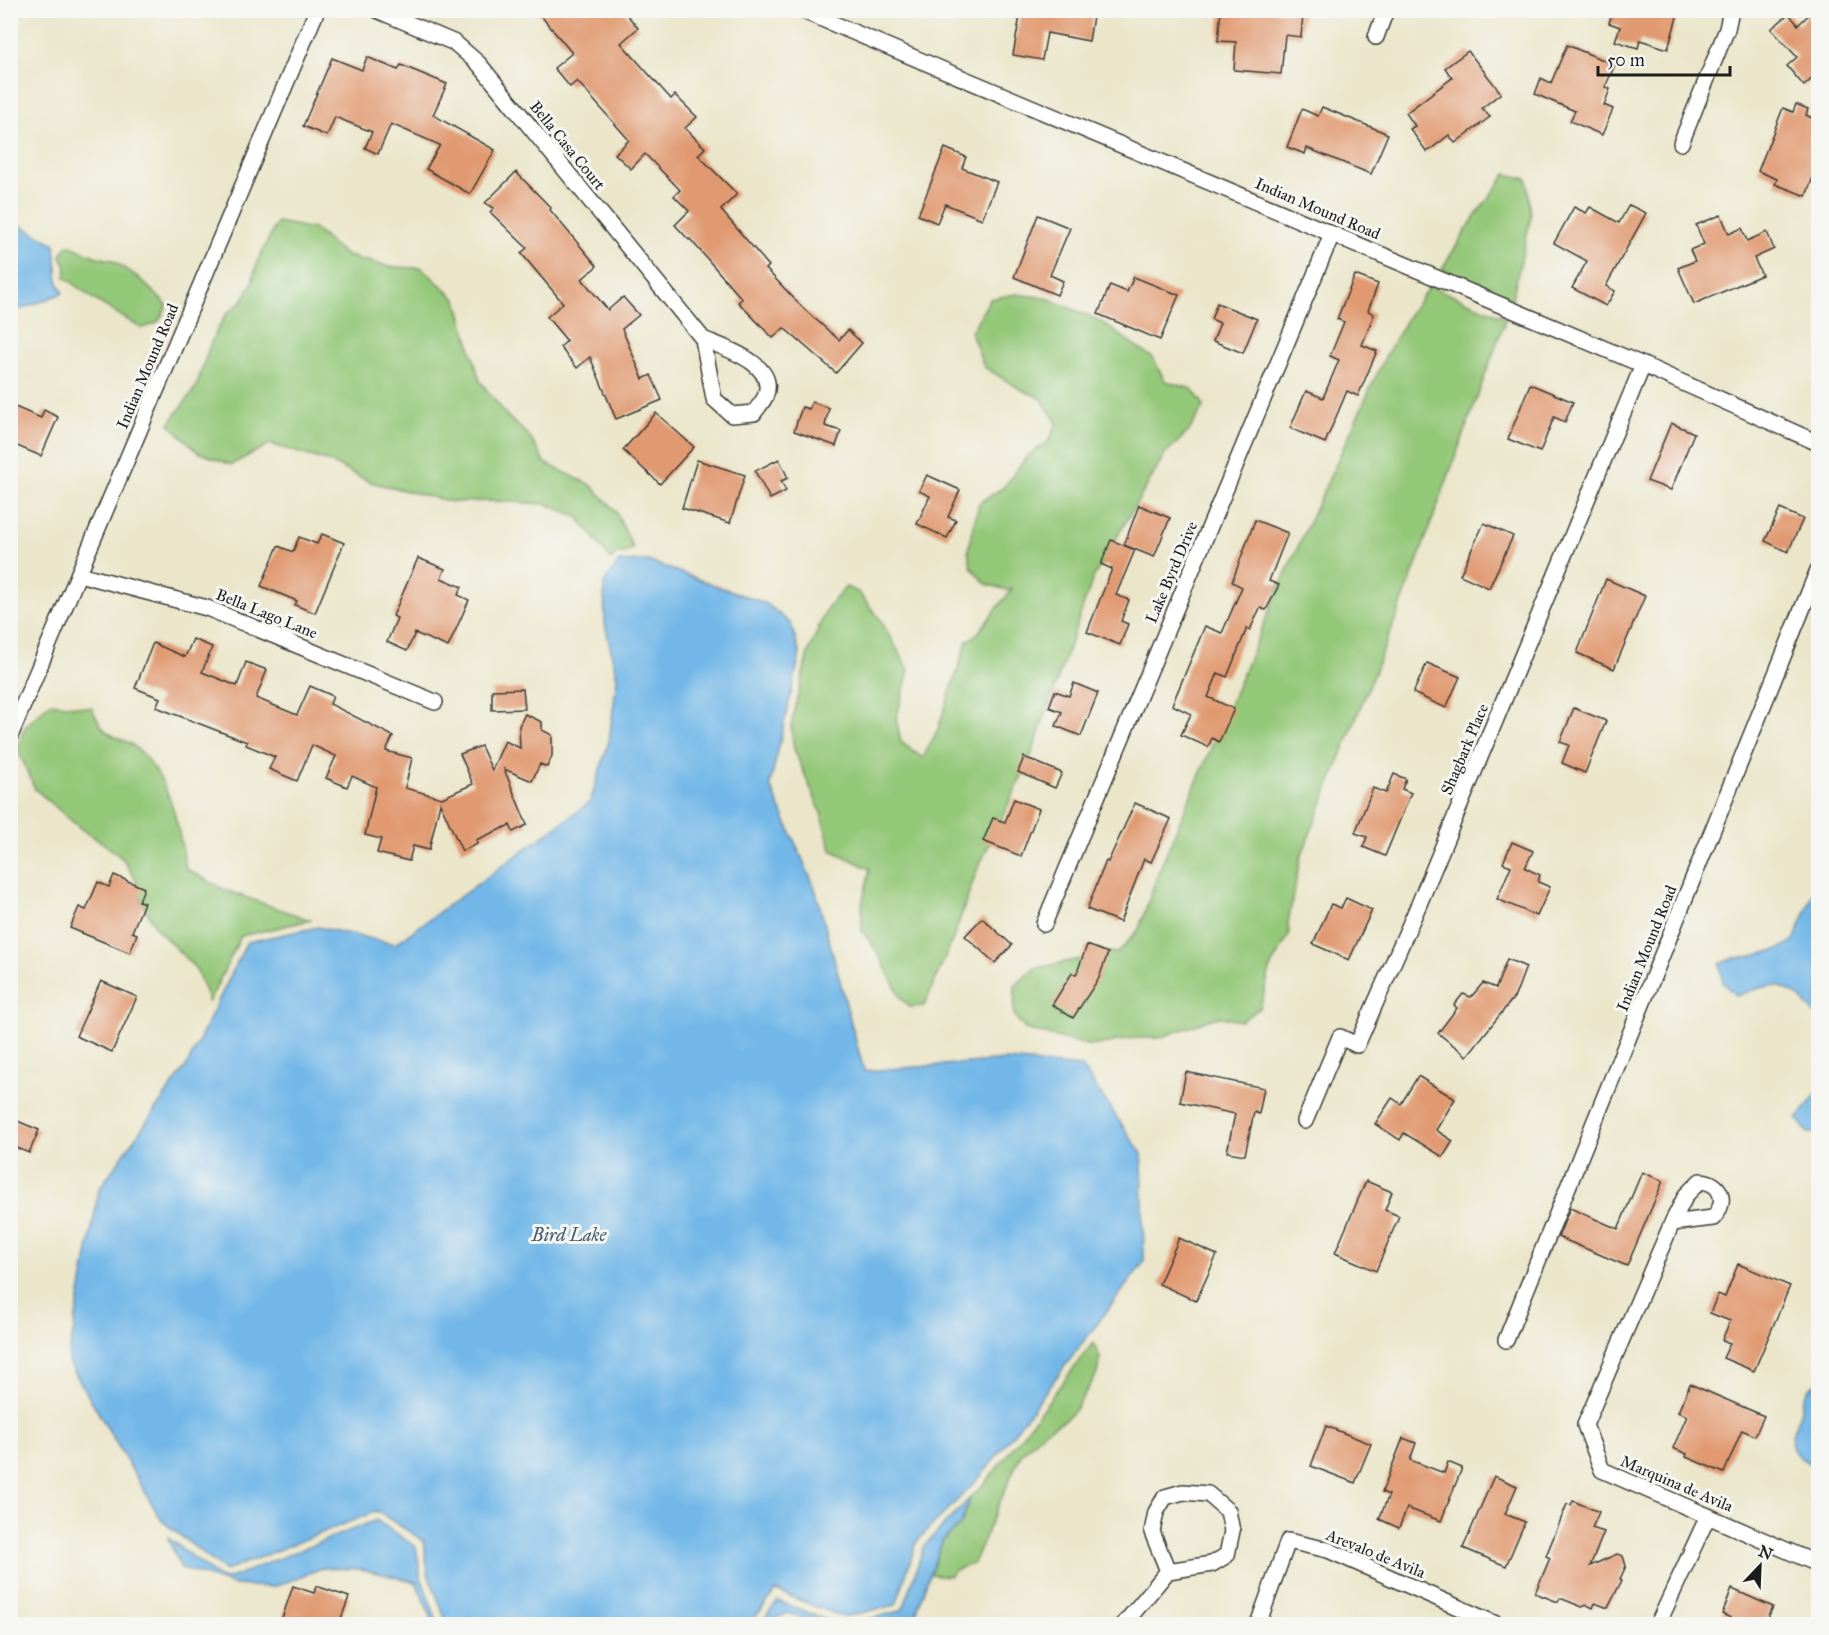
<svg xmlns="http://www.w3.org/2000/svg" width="1829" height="1635" font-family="'IM FELL Great Primer',serif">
<rect width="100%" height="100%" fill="#f6f6f2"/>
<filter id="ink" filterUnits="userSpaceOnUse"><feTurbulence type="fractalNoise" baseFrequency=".0167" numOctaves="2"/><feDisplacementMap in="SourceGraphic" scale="12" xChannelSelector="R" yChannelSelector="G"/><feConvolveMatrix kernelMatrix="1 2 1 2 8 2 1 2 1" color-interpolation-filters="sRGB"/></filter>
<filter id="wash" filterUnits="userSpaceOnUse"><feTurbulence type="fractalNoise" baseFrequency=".008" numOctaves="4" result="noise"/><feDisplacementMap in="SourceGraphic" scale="24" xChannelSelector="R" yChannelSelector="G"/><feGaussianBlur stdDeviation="1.35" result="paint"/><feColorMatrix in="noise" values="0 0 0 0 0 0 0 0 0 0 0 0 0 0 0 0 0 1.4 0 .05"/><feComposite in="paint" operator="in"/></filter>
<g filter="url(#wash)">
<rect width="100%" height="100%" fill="#ebe6ca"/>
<g fill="#94c879" stroke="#58724a" stroke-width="1.5">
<path d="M1506,174L1527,179L1531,217L1512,299L1442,269L1474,218Z"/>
<path d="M277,222L314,229L347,256L391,267L422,268L457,300L480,381L508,417L529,436L545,463L591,485L615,510L633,548L625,553L615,555L611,560L578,517L546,504L494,501L452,502L370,482L330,462L270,444L231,465L198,452L169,424L196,387L211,342L226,314L241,302L252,284L257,262Z"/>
<path d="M68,245L97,257L112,260L138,277L167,305C160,322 159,324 141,328L93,299L65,277L66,268L61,255Z"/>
<path d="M1430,286L1506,318L1405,595L1300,859L1288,923L1289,935L1271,966L1260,1008L1241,1021L1221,1017L1214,1018L1159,1038H1134L1091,1046L1025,1029L1014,1015L1015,986L1033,969L1080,959L1097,962L1108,952L1118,953L1139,929L1158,873L1280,586L1382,363L1408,316Z"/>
<path d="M1016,294L1047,298L1098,320L1153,358L1165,381L1192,389L1204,405L1189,431L1166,453L1093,578L1030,759L977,870L954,936L924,1006L910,1007L901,998L876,950L862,931V905L870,869L831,850L821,813L794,749L791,726L808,653L827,608L846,587L858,592L880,619L909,670L896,719L901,742L923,758L938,729L967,641L977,634L1012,589L1007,590L986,584L971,567L968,550L979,503L1004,487L1027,456L1049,441L1057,423L1041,398L1022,390L984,367L971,332L990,299Z"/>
<path d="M50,703L92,708C95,714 98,723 103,728C110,738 126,739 135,747C171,779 178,823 186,869L225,890L311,920L241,936L209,1002L196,969L156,928L141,901L136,880L123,859L103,843L81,829L35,789L17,748L25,727Z"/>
<path d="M1093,1343L1100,1357L1097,1374L1074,1411L1063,1421L1045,1431L1021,1454L973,1563L956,1570L949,1576L930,1574L943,1540L961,1524L970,1498L987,1481Z"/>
</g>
<g fill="#72b7e8" stroke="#476a82" stroke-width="1.5">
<path d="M10,220L55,244L58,283L63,293L11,313Z"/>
<path d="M648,561L767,604L791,624L800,654L770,785L815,888L864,1071L1007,1060L1082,1067L1142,1154L1144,1262L982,1475L917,1541L896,1605L843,1617L776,1591L750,1624H447L428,1573L424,1541L377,1511L225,1571L162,1521L68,1361L99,1189L187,1065L247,942L318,927L395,944L590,802L609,741L617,678L605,624L604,583L619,562Z"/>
<path d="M1818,880V1021C1813,1010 1807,1004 1797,996C1776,978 1760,988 1736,996L1723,983L1720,964L1733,958L1748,957L1780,949L1794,941Z"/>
<path d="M1818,1092V1133H1808L1797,1119Z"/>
<path d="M1818,1383V1470C1811,1462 1798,1460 1793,1449C1788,1437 1797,1424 1800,1413C1802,1407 1802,1400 1805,1395C1808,1389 1812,1385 1818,1383Z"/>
<path d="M970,1498L961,1524L943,1540L925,1586L916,1615L911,1624H848L900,1611L904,1607L924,1546Z"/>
<path d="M376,1520L416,1547L421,1577L438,1624H434L416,1582L361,1569L322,1568L274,1587L234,1585L181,1568L167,1537L220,1578L227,1579Z"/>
<path d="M778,1601L837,1624H814L788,1613L765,1624H760Z"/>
</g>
<g id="blocks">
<g fill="#e09970">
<path d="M536,10H623L638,28L621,43L671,99L675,95L697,117L685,128L705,148L698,155L737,194L721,210L769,266L766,269L805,310L839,340L848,330L862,343L836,373L784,328L773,338L738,302L742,299L690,239L689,240L675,225L689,211L674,196L680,190L645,154L631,169L615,154L629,140L577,81L570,87L554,68L572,53Z"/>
<path d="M1021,10H1094L1089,41L1047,33L1042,60L1013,55Z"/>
<path d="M1221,10H1267L1303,14L1301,37L1285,35L1281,74L1234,70L1236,42L1218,41Z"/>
<path d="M1613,10H1679L1668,49L1640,40L1638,48L1615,41L1620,27L1609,23Z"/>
<path d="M1814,10H1818V73L1804,86L1787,66L1797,57L1771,29L1789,14L1798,25Z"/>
<path d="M1567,45L1615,65L1605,87L1610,89L1604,105L1613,109L1602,135L1570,121L1575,111L1535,94L1541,78L1551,83Z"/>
<path d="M1468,51L1501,93L1482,108L1490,117L1455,143L1449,135L1427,152L1410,129L1415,126L1406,113L1452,78L1445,68Z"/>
<path d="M367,57L398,70L401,65L447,84L433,115L495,150L470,194L426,169L440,145L391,124L378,154L365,148L372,132L335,117L327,136L303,126L332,58L362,70Z"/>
<path d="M1796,104L1808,109L1806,115L1818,121V164L1806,196L1775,184L1777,179L1758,171L1783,108L1793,112Z"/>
<path d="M1322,107L1388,134L1371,174L1307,148L1305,154L1287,147L1302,109L1318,116Z"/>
<path d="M945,148L966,157L962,168L997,182L982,219L945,204L937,223L918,215Z"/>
<path d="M516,172L551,208L550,210L597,266L582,279L608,310L623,297L639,315L622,329L643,379L651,375L662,400L616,419L590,357L577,368L560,347L567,341L547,317L563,303L521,253L527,248L490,212L494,208L485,203Z"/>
<path d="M1629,205L1646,213L1606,286L1615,291L1606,306L1572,288L1587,261L1554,243L1574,207L1586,213L1590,207L1619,223Z"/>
<path d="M1038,215L1070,228L1050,275L1063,281L1057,295L1014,277Z"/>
<path d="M1721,215L1729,234L1742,228L1747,241L1767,232L1774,249L1754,258L1762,275L1694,304L1678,268L1695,261L1690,250L1704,244L1696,225Z"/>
<path d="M1355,275L1378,284L1368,311L1374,314L1362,345L1377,351L1358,396L1347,391L1325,443L1290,428L1306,391L1323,398L1339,360L1330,356L1344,322L1337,319Z"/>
<path d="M1134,277L1179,295L1160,340L1098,314L1110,285L1127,292Z"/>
<path d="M1217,303L1257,319L1243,353L1213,341L1220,323L1211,319Z"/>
<path d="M1530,384L1573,402L1565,422L1554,417L1540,452L1508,439Z"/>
<path d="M812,402L829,408L825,426L841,431L836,446L794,431L802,407L809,409Z"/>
<path d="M15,407L41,418L44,410L58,417L41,456L10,443V418Z"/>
<path d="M656,413L694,447L660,484L623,450Z"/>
<path d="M1671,423L1694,433L1671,490L1647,481Z"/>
<path d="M779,459L788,478L781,481L786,491L770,499L755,471Z"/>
<path d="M697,460L745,475L730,523L682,508Z"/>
<path d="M927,475L960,490L948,517L956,520L947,538L917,524L930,496L919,491Z"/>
<path d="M1139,505L1170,518L1154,557L1124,545Z"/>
<path d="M1780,509L1803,519L1788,552L1765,541Z"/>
<path d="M1255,520L1288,533L1269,581L1279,585L1266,610L1260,608L1250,630L1247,628L1227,677L1218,673L1208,697L1234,709L1219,742L1212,738L1208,747L1181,735L1191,714L1172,705L1205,626L1222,633L1242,587L1232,582Z"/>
<path d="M1484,523L1513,536L1489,588L1460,575Z"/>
<path d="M322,534L344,543L315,613L295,605L297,601L261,586L278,546L293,552L299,537L317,544Z"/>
<path d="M1111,540L1135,550L1116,595L1129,600L1121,621L1128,624L1120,645L1087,632L1112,569L1101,564Z"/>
<path d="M418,558L445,569L441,578L462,587L458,595L469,600L448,647L415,633L407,651L387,642L397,618L393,616Z"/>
<path d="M1606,579L1645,596L1614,669L1577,653Z"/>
<path d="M193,639L212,647L202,672L237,686L246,662L267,670L256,698L297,715L310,686L333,696L330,704L393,736L386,751L412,758L405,788L442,798L473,784L460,754L481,746L492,770L505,741L520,748L519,726L525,714L542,722V730L552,735V756L547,767L540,764L532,781L504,769L527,825L513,832L510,825L476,840L477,844L462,851L440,803L429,850L413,846L409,861L377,853L381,839L365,835L376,787L352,776L347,787L326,778L336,756L312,745L297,781L269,769L275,757L246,745L247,742L156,707L160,698L135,688L153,643L185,657Z"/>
<path d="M1427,663L1460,677L1446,708L1413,693Z"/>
<path d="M1074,683L1098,693L1081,736L1056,726L1062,712L1049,707L1055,691L1069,696Z"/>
<path d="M523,689L525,709L492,710V690Z"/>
<path d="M1574,708L1606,721L1585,773L1562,763L1569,745L1560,742Z"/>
<path d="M1024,757L1062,773L1055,788L1018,772Z"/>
<path d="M1394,774L1406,779L1402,789L1411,793L1385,856L1363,847L1367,837L1355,833L1373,788L1386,793Z"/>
<path d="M1014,799L1039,809L1021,856L983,841L993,818L1005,822Z"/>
<path d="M1135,803L1171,819L1151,862L1144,859L1120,922L1087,909L1106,861L1108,862Z"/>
<path d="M1512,842L1533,851L1525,868L1540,875L1538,882L1550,887L1537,916L1497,899L1511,866L1503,863Z"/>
<path d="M114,875L144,888L139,901L144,903L132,932L137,934L130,953L70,928L79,907L86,910L98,882L109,887Z"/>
<path d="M1346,898L1372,910L1349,960L1313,944L1331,904L1341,908Z"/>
<path d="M982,918L1012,945L995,963L965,936Z"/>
<path d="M1087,945L1108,953L1099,978L1073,1018L1052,1005L1072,973L1076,975Z"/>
<path d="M1507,959L1526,967L1515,996L1467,1056L1438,1033L1457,1008L1454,1005L1463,994L1471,997L1483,983L1496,988Z"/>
<path d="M101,981L137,997L112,1052L76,1036Z"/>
<path d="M1186,1072L1264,1088L1259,1114L1254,1112L1245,1155L1227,1152L1235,1114L1180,1102Z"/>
<path d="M1418,1076L1455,1099L1436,1130L1453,1141L1443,1157L1404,1133L1400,1140L1375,1124L1392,1098L1401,1104Z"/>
<path d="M10,1118L39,1130L29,1153L10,1145Z"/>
<path d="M1642,1172L1663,1181L1627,1266L1558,1237L1570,1208L1618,1229Z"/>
<path d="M1366,1181L1392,1192L1385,1210L1399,1216L1376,1271L1335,1253Z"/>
<path d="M1179,1238L1217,1255L1196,1301L1159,1284Z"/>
<path d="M1738,1264L1790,1286L1754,1371L1723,1358L1730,1343L1722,1340L1730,1321L1710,1313L1718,1294L1725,1297Z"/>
<path d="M1690,1384L1764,1416L1755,1436L1742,1430L1724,1473L1686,1457L1687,1454L1673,1448L1687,1416L1678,1412Z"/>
<path d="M1326,1426L1371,1444L1355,1483L1311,1466Z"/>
<path d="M1403,1438L1416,1443L1410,1460L1444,1473L1448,1462L1462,1468L1441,1521L1407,1508L1399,1528L1379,1519L1389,1495L1382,1492Z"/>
<path d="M1494,1476L1517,1486L1505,1514L1525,1522L1506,1566L1463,1548Z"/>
<path d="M1573,1501L1599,1512L1592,1528L1604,1532L1590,1566L1617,1554L1623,1556L1626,1566L1620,1579L1622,1580L1608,1608L1595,1603L1593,1608L1587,1605L1582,1607L1560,1598L1558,1602L1535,1593L1550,1558L1546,1556L1567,1504L1571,1505Z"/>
<path d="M293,1586L314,1593L316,1586L349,1597L339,1624H280Z"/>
<path d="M1732,1589L1773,1607L1765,1624H1728L1731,1618L1722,1614Z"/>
</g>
</g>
</g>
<g filter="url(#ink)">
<use href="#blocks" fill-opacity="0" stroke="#3b3a36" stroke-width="1.5"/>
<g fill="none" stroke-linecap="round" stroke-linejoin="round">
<defs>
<g id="street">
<path d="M377,10L455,43L479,64L703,339C724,348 779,364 765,397C762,403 757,408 754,413L732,415L714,399L703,339"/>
<path d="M801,10L1643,365L1818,443"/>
<path d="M1376,37L1386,10"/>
<path d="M1681,143L1727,29L1731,10"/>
<path d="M79,574L207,608L435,702"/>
<path d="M10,736L317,10"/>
<path d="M1044,924L1332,234"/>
<path d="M1305,1121L1340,1037L1357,1045L1419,904L1643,365"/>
<path d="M1672,1223L1713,1218C1728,1202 1722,1182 1700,1181L1686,1195L1672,1223L1585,1425L1602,1470L1818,1564"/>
<path d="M1506,1340L1818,570"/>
<path d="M1124,1624L1168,1571L1212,1564L1227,1555L1232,1531L1228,1511L1208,1494L1183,1492L1165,1497L1156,1512L1152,1532L1168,1571"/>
<path d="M1258,1624L1288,1541L1328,1550L1496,1624"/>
<path d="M1658,1624L1708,1516"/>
</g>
</defs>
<use href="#street" stroke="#3b3a36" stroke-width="18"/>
<use href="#street" stroke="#fff" stroke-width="15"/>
</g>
</g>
<g text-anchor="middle" stroke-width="6" stroke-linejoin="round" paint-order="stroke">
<g font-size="16" fill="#1c1c1c" stroke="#f6f6f2">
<text transform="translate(568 145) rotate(51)" y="6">Bella Casa Court</text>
<text transform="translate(1318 208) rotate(23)" y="6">Indian Mound Road</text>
<text transform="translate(147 366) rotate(-67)" y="6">Indian Mound Road</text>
<text transform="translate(1171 572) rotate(-67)" y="6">Lake Byrd Drive</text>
<text transform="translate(267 613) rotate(22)" y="6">Bella Lago Lane</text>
<text transform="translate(1464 749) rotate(-67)" y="6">Shagbark Place</text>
<text transform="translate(1646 948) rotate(-68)" y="6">Indian Mound Road</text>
<text transform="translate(1677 1483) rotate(23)" y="6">Marquina de Avila</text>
<text transform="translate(1376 1553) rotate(22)" y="6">Arevalo de Avila</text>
</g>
<g font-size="18" font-style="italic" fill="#3e5a6e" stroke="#f6f6f2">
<text x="569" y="1241">Bird Lake</text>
</g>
</g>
<rect width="1829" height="1635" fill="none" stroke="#f6f6f2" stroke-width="36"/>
<g transform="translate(1760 1566) rotate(23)" stroke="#f6f6f2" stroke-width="4.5" paint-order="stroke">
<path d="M0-4.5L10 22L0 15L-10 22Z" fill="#1c1c1c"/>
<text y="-9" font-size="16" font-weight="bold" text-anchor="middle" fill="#1c1c1c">N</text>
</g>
<path d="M1598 66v9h132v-9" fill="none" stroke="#1c1c1c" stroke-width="3"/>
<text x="1607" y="66" font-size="18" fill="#1c1c1c" stroke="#f6f6f2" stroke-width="4.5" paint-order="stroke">50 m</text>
</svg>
